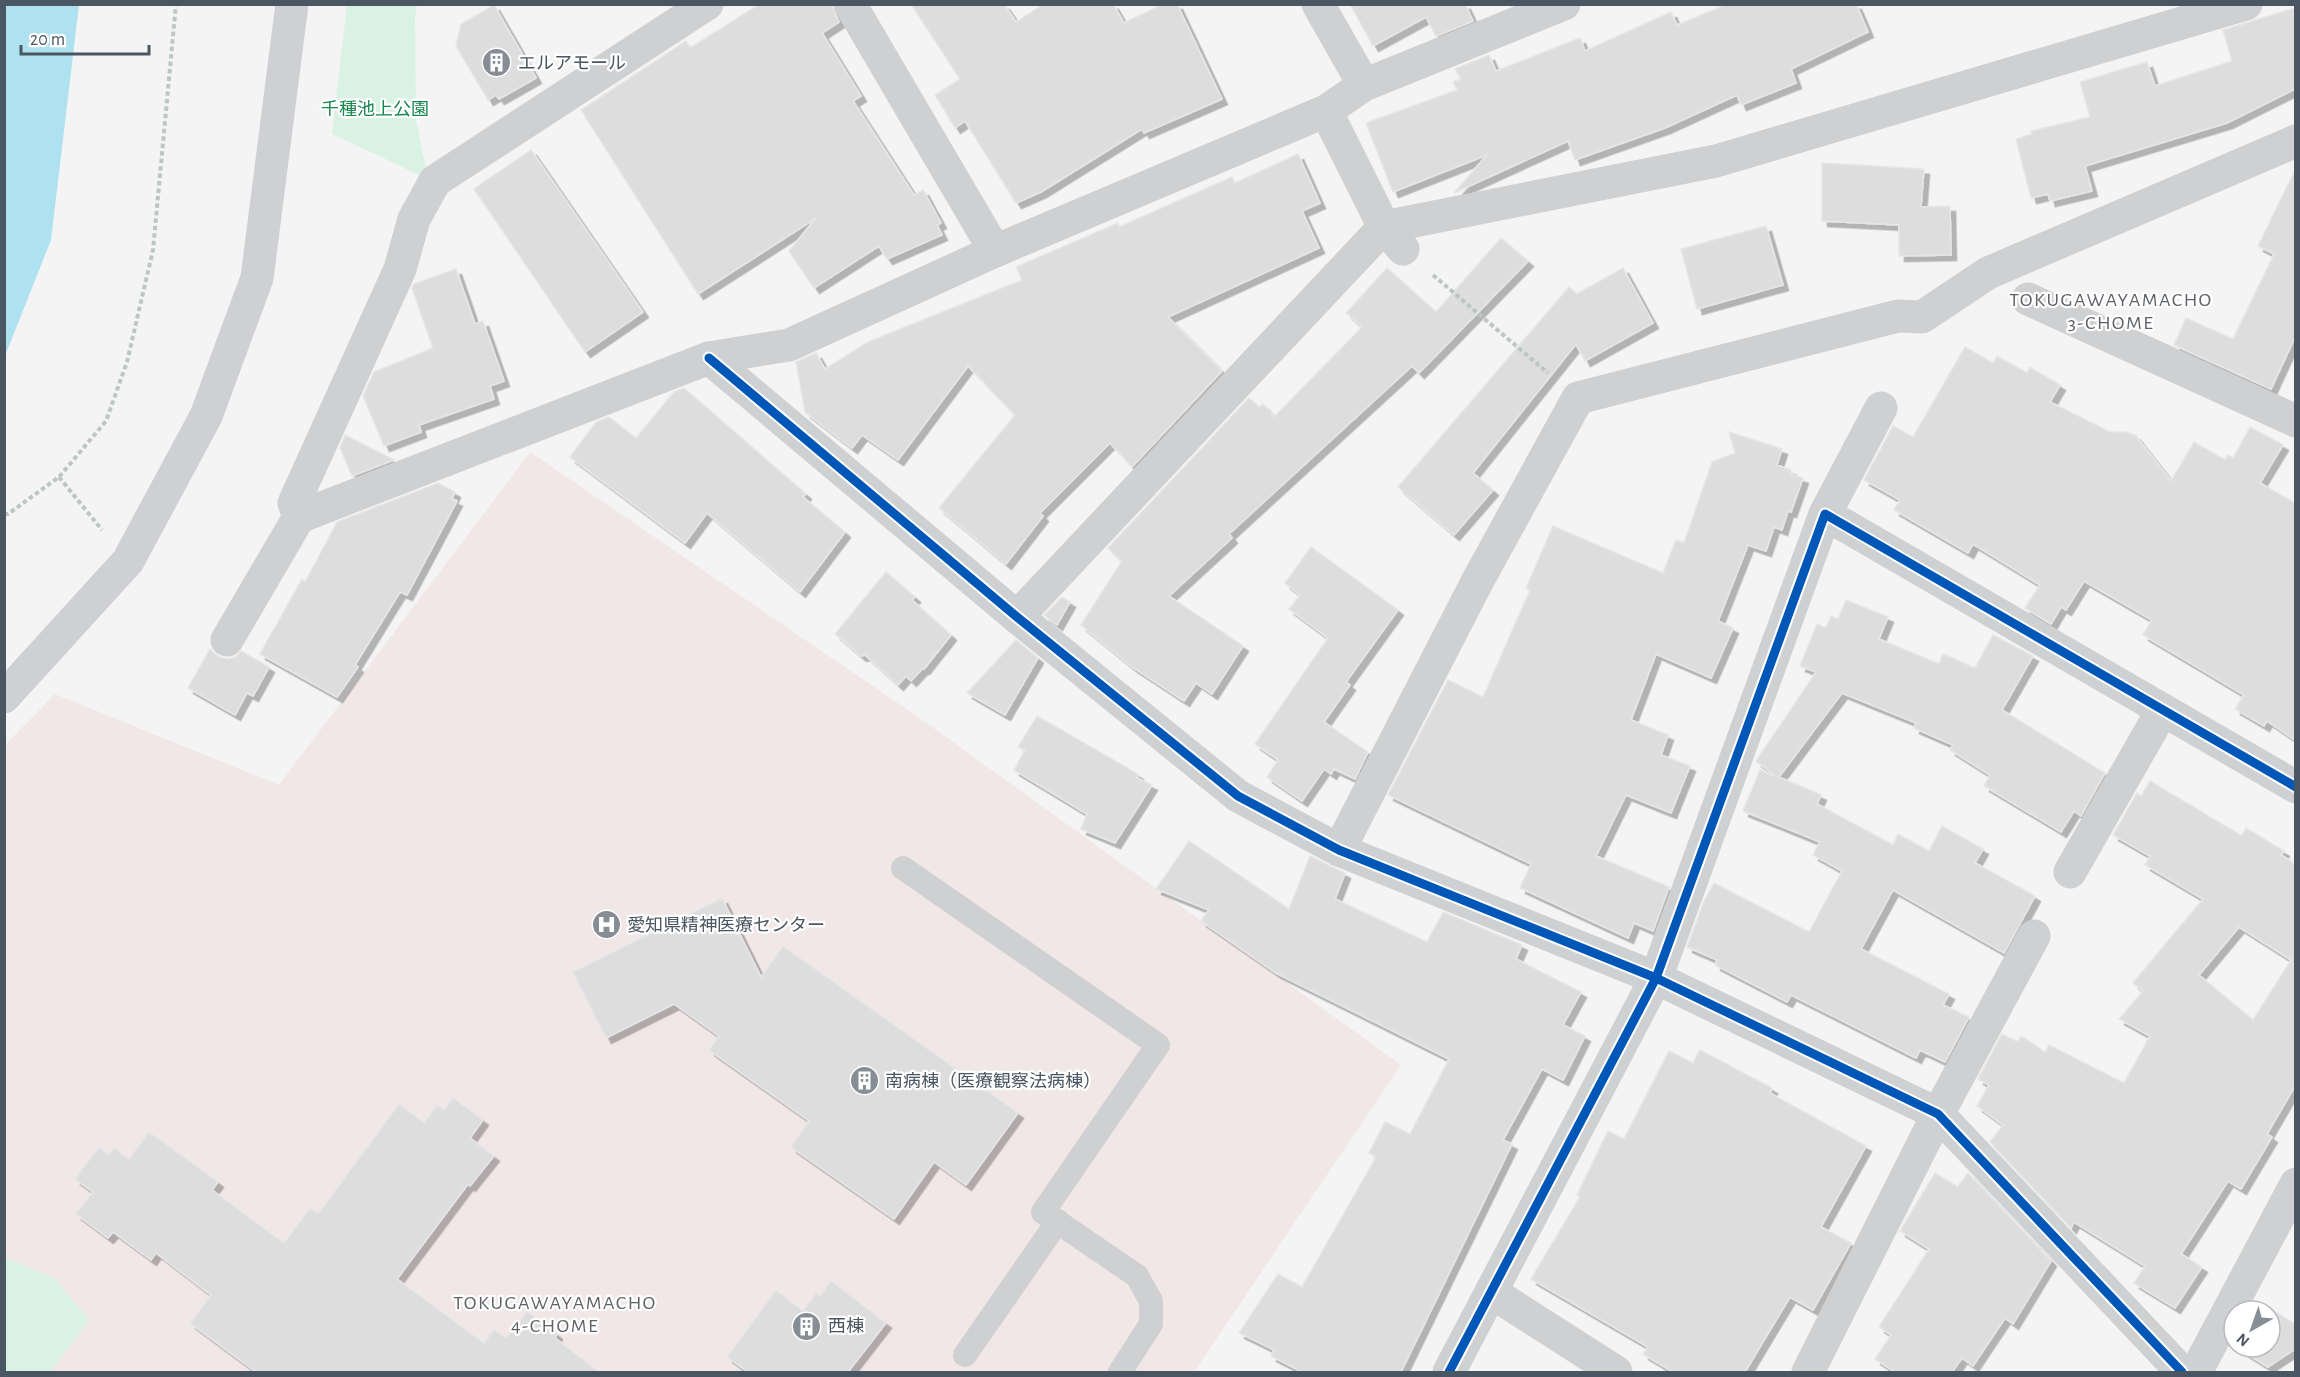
<svg xmlns="http://www.w3.org/2000/svg" width="2300" height="1377" font-family="'Alegreya Sans','Noto Sans JP',sans-serif">
<defs>
<filter id="shadow"><feDropShadow dx="5.5" dy="5.5" stdDeviation="0" flood-color="#0004"/></filter>
</defs>
<rect width="100%" height="100%" fill="#f4f4f4"/>
<path fill="#f1e7e6" d="M530,452L921,719L1401,1065L1194,1372H5V745L55,694L279,785Z"/>
<g fill="#d9f2e3">
<path d="M347,5H417L415,18L416,120L428,179L332,134Z"/>
<path d="M5,1258L54,1278L89,1320L50,1372H5Z"/>
</g>
<path fill="#aee2f0" d="M5,4L79,5L51,240L5,356Z"/>
<g fill="#ddddde" stroke="#e5e6e7" stroke-width="1.5" fill-rule="evenodd" filter="url(#shadow)">
<path d="M760,4H831L839,22L822,33L861,96L853,101L914,195L923,190L941,223L937,225L942,235L887,259L879,246L814,288L789,251L816,218L698,294L581,110L686,41L690,48Z"/>
<path d="M911,4H1004L1016,22L1044,4H1113L1124,23L1163,4H1177L1222,99L1144,133L1142,129L1041,192L1016,203L965,121L955,128L935,95L960,79Z"/>
<path d="M1350,4H1465L1473,21L1436,36L1426,17L1373,46Z"/>
<path d="M1728,4H1856L1868,32L1791,69L1796,83L1741,105L1737,95L1665,128L1575,160L1568,141L1454,193L1487,155L1393,192L1366,123L1457,90L1453,82L1461,79L1455,69L1489,55L1496,71L1580,38L1585,51L1671,12L1677,25Z"/>
<path d="M494,5L536,78L499,99L496,95L488,100L456,46L461,24Z"/>
<path d="M2295,8V89L2227,123L2085,166L2092,191L2050,201L2048,194L2031,198L2016,139L2032,134L2031,131L2090,117L2080,82L2147,62L2155,86L2232,61L2223,30Z"/>
<path d="M531,150L643,312L585,352L474,189Z"/>
<path d="M1298,154L1320,203L1302,211L1319,248L1168,317L1222,371L1132,467L1110,443L1040,513L1043,516L1006,564L939,508L1015,415L968,366L898,460L862,435L852,448L805,412L796,362L816,353L825,369L868,342L1022,280L1016,267L1118,223L1119,227L1232,177L1235,183Z"/>
<path d="M1822,163L1924,169L1921,207L1950,206L1951,255L1899,256V225L1822,221Z"/>
<path d="M2295,170V337L2271,389L2174,345L2186,318L2233,339L2274,254L2258,246Z"/>
<path d="M1766,226L1783,285L1697,309L1681,249Z"/>
<path d="M1501,238L1528,261L1419,373L1412,366L1229,534L1232,538L1169,596L1243,646L1212,694L1196,683L1184,701L1132,667L1081,625L1122,561L1108,548L1249,398L1259,407L1263,404L1274,417L1362,327L1346,313L1387,268L1436,312Z"/>
<path d="M1623,268L1653,323L1585,361L1576,344L1473,473L1493,490L1454,535L1398,487L1569,287L1577,294Z"/>
<path d="M456,269L475,324L483,321L504,381L490,386L494,399L419,425L421,432L384,446L363,396L374,372L433,348L412,288L414,284Z"/>
<path d="M1965,347L1993,363L1997,356L2027,373L2030,367L2060,385L2050,402L2110,432H2126L2135,435L2171,481L2194,442L2225,460L2228,455L2233,458L2250,427L2283,445L2260,483L2295,503V740L2267,721L2264,726L2235,709L2244,695L2143,635L2152,620L2084,581L2066,610L2061,607L2051,624L2025,608L2040,585L1973,544L1968,553L1894,510L1900,500L1864,480L1893,426L1913,437Z"/>
<path d="M684,388L806,494L803,497L845,532L800,592L707,513L685,543L570,457L596,422L609,417L636,438L674,392Z"/>
<path d="M1729,432L1782,449L1777,465L1791,470L1790,474L1803,478L1791,512L1788,511L1782,530L1774,527L1766,551L1748,545L1718,621L1733,628L1711,678L1656,654L1631,720L1668,735L1661,755L1690,766L1671,813L1626,795L1596,856L1669,887L1653,931L1634,923L1628,938L1520,888L1531,864L1388,795L1448,680L1483,697L1530,590L1526,588L1553,526L1663,573L1676,540L1684,543L1712,462L1735,453Z"/>
<path d="M345,435L394,460L352,476L340,448Z"/>
<path d="M438,483L455,492L452,499L457,501L407,595L400,592L355,665L358,667L337,697L260,654L302,579L305,582L337,522Z"/>
<path d="M1311,547L1398,610L1346,682L1350,685L1324,722L1368,752L1355,779L1334,769L1331,774L1324,769L1302,801L1267,777L1278,760L1255,744L1328,638L1289,609L1300,595L1285,583Z"/>
<path d="M886,572L915,597L912,600L951,635L924,669L923,668L911,681L906,676L898,685L865,655L861,656L835,634Z"/>
<path d="M1062,597L1070,602L1057,625L1044,615Z"/>
<path d="M1846,600L1888,617L1879,639L1939,664L1943,654L1975,668L1993,635L2033,656L2002,710L2105,773L2081,816L2074,811L2061,832L1984,786L1990,775L1950,750L1953,745L1914,728L1916,723L1842,693L1779,777L1821,795L1817,804L1893,845L1898,834L1929,851L1942,826L1983,849L1975,863L2035,896L2004,953L1893,890L1861,949L1949,994L1943,1005L1969,1017L1945,1062L1920,1050L1916,1058L1791,995L1787,1002L1715,965L1717,960L1687,947L1704,901L1714,883L1809,932L1842,871L1813,855L1820,842L1743,811L1760,770L1777,777L1756,761L1816,672L1800,666L1817,624L1826,628L1831,616L1838,619Z"/>
<path d="M1016,640L1038,658L1005,715L967,693Z"/>
<path d="M210,649L217,656L226,659L236,657L241,651L269,667L253,696L247,693L235,715L188,688Z"/>
<path d="M1037,716L1138,774L1137,778L1152,785L1115,843L1081,829L1087,814L1014,770L1025,750L1018,747Z"/>
<path d="M2150,781L2242,836L2246,828L2284,851L2281,855L2295,864V1086L2267,1134L2272,1137L2241,1189L2228,1181L2181,1254L2202,1267L2175,1308L2134,1283L2145,1266L2074,1222L2071,1228L1990,1142L2003,1125L1977,1106L1989,1085L1978,1079L2002,1034L2018,1042L2021,1036L2045,1052L2049,1045L2124,1083L2150,1036L2119,1019L2143,991L2133,983L2203,899L2145,865L2150,856L2113,835L2137,793L2141,796ZM2239,927L2291,960L2253,1020L2199,975Z"/>
<path d="M1189,841L1289,909L1310,856L1345,873L1335,899L1427,942L1443,912L1522,945L1516,959L1581,992L1563,1025L1585,1036L1563,1080L1542,1069L1503,1140L1512,1144L1401,1372H1302L1271,1356L1274,1350L1239,1333L1278,1274L1302,1287L1376,1157L1369,1153L1385,1122L1410,1134L1449,1059L1276,973L1201,921L1209,910L1156,889Z"/>
<path d="M722,898L761,977L783,946L1018,1113L966,1185L934,1162L894,1219L791,1147L809,1121L709,1050L719,1036L674,1004L606,1038L573,972Z"/>
<path d="M1700,1050L1772,1088L1770,1093L1866,1146L1821,1227L1851,1243L1813,1310L1790,1297L1745,1372H1673L1643,1354L1648,1347L1531,1279L1580,1197L1577,1195L1608,1131L1624,1139L1669,1051L1693,1063Z"/>
<path d="M453,1098L483,1120L470,1138L494,1156L470,1186L468,1184L397,1279L484,1343L494,1330L506,1338L527,1311L557,1334L555,1338L599,1372H256L190,1323L211,1295L156,1253L151,1260L113,1232L108,1238L76,1214L93,1192L75,1179L99,1147L109,1155L114,1148L129,1159L149,1132L218,1182L212,1190L284,1243L310,1208L318,1214L399,1104L424,1123L437,1105L444,1110Z"/>
<path d="M1935,1173L1958,1187L1968,1173L2051,1261L2013,1324L2005,1318L1973,1366L1962,1358L1952,1372H1895L1875,1359L1891,1335L1879,1327L1929,1249L1900,1231Z"/>
<path d="M831,1281L886,1323L848,1372H748L727,1357L776,1290L803,1311L816,1293L820,1296Z"/>
<path d="M2272,1310L2295,1324V1349L2268,1367L2236,1347H2270V1311Z"/>
</g>
<g fill="none" stroke-linecap="round" stroke-linejoin="round">
<g stroke="#bcc7c4" stroke-width="4" stroke-dasharray="4.5 3" stroke-linecap="butt">
<path d="M1433,275L1548,373"/>
<path d="M59,477L102,530"/>
<path d="M4,514H8L59,477L106,421L127,362L153,250L176,4"/>
</g>
<g stroke="#ced0d2" stroke-width="24">
<path d="M903,868L1158,1045L1043,1212L1137,1276L1151,1301V1324L1120,1372"/>
<path d="M965,1355L1058,1221"/>
</g>
<g stroke="#ced0d2" stroke-width="33">
<path d="M850,4L995,251"/>
<path d="M1318,4L1364,85"/>
<path d="M1326,111L1384,227L1403,249"/>
<path d="M2028,299L2296,421"/>
<path d="M709,358L1017,617L1238,796L1339,850L1656,978L1449,1372"/>
<path d="M1825,514L1881,408"/>
<path d="M299,517L709,358L789,345L995,251L1326,111L1364,85L1564,4"/>
<path d="M1017,617L1384,227L1716,161L2246,4"/>
<path d="M227,640L299,517L294,503L400,269L414,219L435,181L707,4"/>
<path d="M1339,850L1477,582L1578,398L1898,316L1922,317L1988,273L2296,141"/>
<path d="M2070,872L2162,711"/>
<path d="M1491,1292L1616,1372"/>
<path d="M1808,1372L1938,1114L2034,936"/>
<path d="M2182,1372L1938,1114L1656,978L1825,514L2296,787"/>
<path d="M2196,1372L2296,1184"/>
</g>
<path stroke="#ced0d4" stroke-width="33" d="M4,697L128,561L206,416L257,278L292,4"/>
<defs>
<g id="cycleway">
<path d="M709,358L1017,617L1238,796L1339,850L1656,978L1449,1372"/>
<path d="M2182,1372L1938,1114L1656,978L1825,514L2296,787"/>
</g>
</defs>
<use href="#cycleway" stroke="#fff" stroke-width="13"/>
<use href="#cycleway" stroke="#0057b8" stroke-width="9"/>
</g>
<defs>
<symbol id="building-disc" viewBox="-11 -11 22 22"><circle r="9.5" fill="#868d94" stroke="#fff"/><path d="M-4-6H4V6H1V3H-1V6H-4ZM-2.5-4.3h1.7v1.8h-1.7ZM.8-4.3h1.7v1.8H.8ZM-2.5-1h1.7V.8h-1.7ZM.8-1h1.7V.8H.8Z" fill="#fff"/></symbol>
<symbol id="hospital-disc" viewBox="-11 -11 22 22"><circle r="9.5" fill="#868d94" stroke="#fff"/><path d="M-5-5h3v3.5h4V-5h3V5h-3V1.5h-4V5h-3Z" fill="#fff"/></symbol>
</defs>
<g fill-rule="evenodd">
<use href="#building-disc" x="480" y="46" width="33" height="33"/>
<use href="#hospital-disc" x="590" y="908" width="33" height="33"/>
<use href="#building-disc" x="848" y="1064" width="33" height="33"/>
<use href="#building-disc" x="790" y="1310" width="33" height="33"/>
</g>
<g text-anchor="middle" stroke-width="4.5" stroke-linejoin="round" paint-order="stroke">
<g font-size="18" fill="#4a5661" stroke="#fff" text-anchor="start">
<text x="518" y="69">エルアモール</text>
<text x="627" y="931">愛知県精神医療センター</text>
<text x="885" y="1087">南病棟（医療観察法病棟）</text>
<text x="828" y="1332">西棟</text>
</g>
<g font-size="18" fill="#17864f" stroke="#fff">
<text x="375" y="115">千種池上公園</text>
</g>
<g font-size="20" letter-spacing="1.5" fill="#5f6368" stroke="#fff">
<text x="2111" y="306">TOKUGAWAYAMACHO<tspan x="2111" dy="23">3-CHOME</tspan></text>
<text x="555" y="1309">TOKUGAWAYAMACHO<tspan x="555" dy="23">4-CHOME</tspan></text>
</g>
</g>
<rect width="2300" height="1377" fill="none" stroke="#4a5661" stroke-width="12"/>
<g transform="translate(2252 1329) rotate(220)"><circle r="28" fill="#ffffff" stroke="#b7bbc0" stroke-width="1.5"/>
<path d="M0-4.5L10 22L0 15L-10 22Z" fill="#868d94"/>
<text y="-9" font-size="16" font-weight="bold" text-anchor="middle" fill="#4a5661">N</text>
</g>
<path d="M21 45v9h128v-9" fill="none" stroke="#4a5661" stroke-width="3"/>
<text x="30" y="45" font-size="18" fill="#4a5661" stroke="#ffffff" stroke-width="4.5" paint-order="stroke">20 m</text>
</svg>
